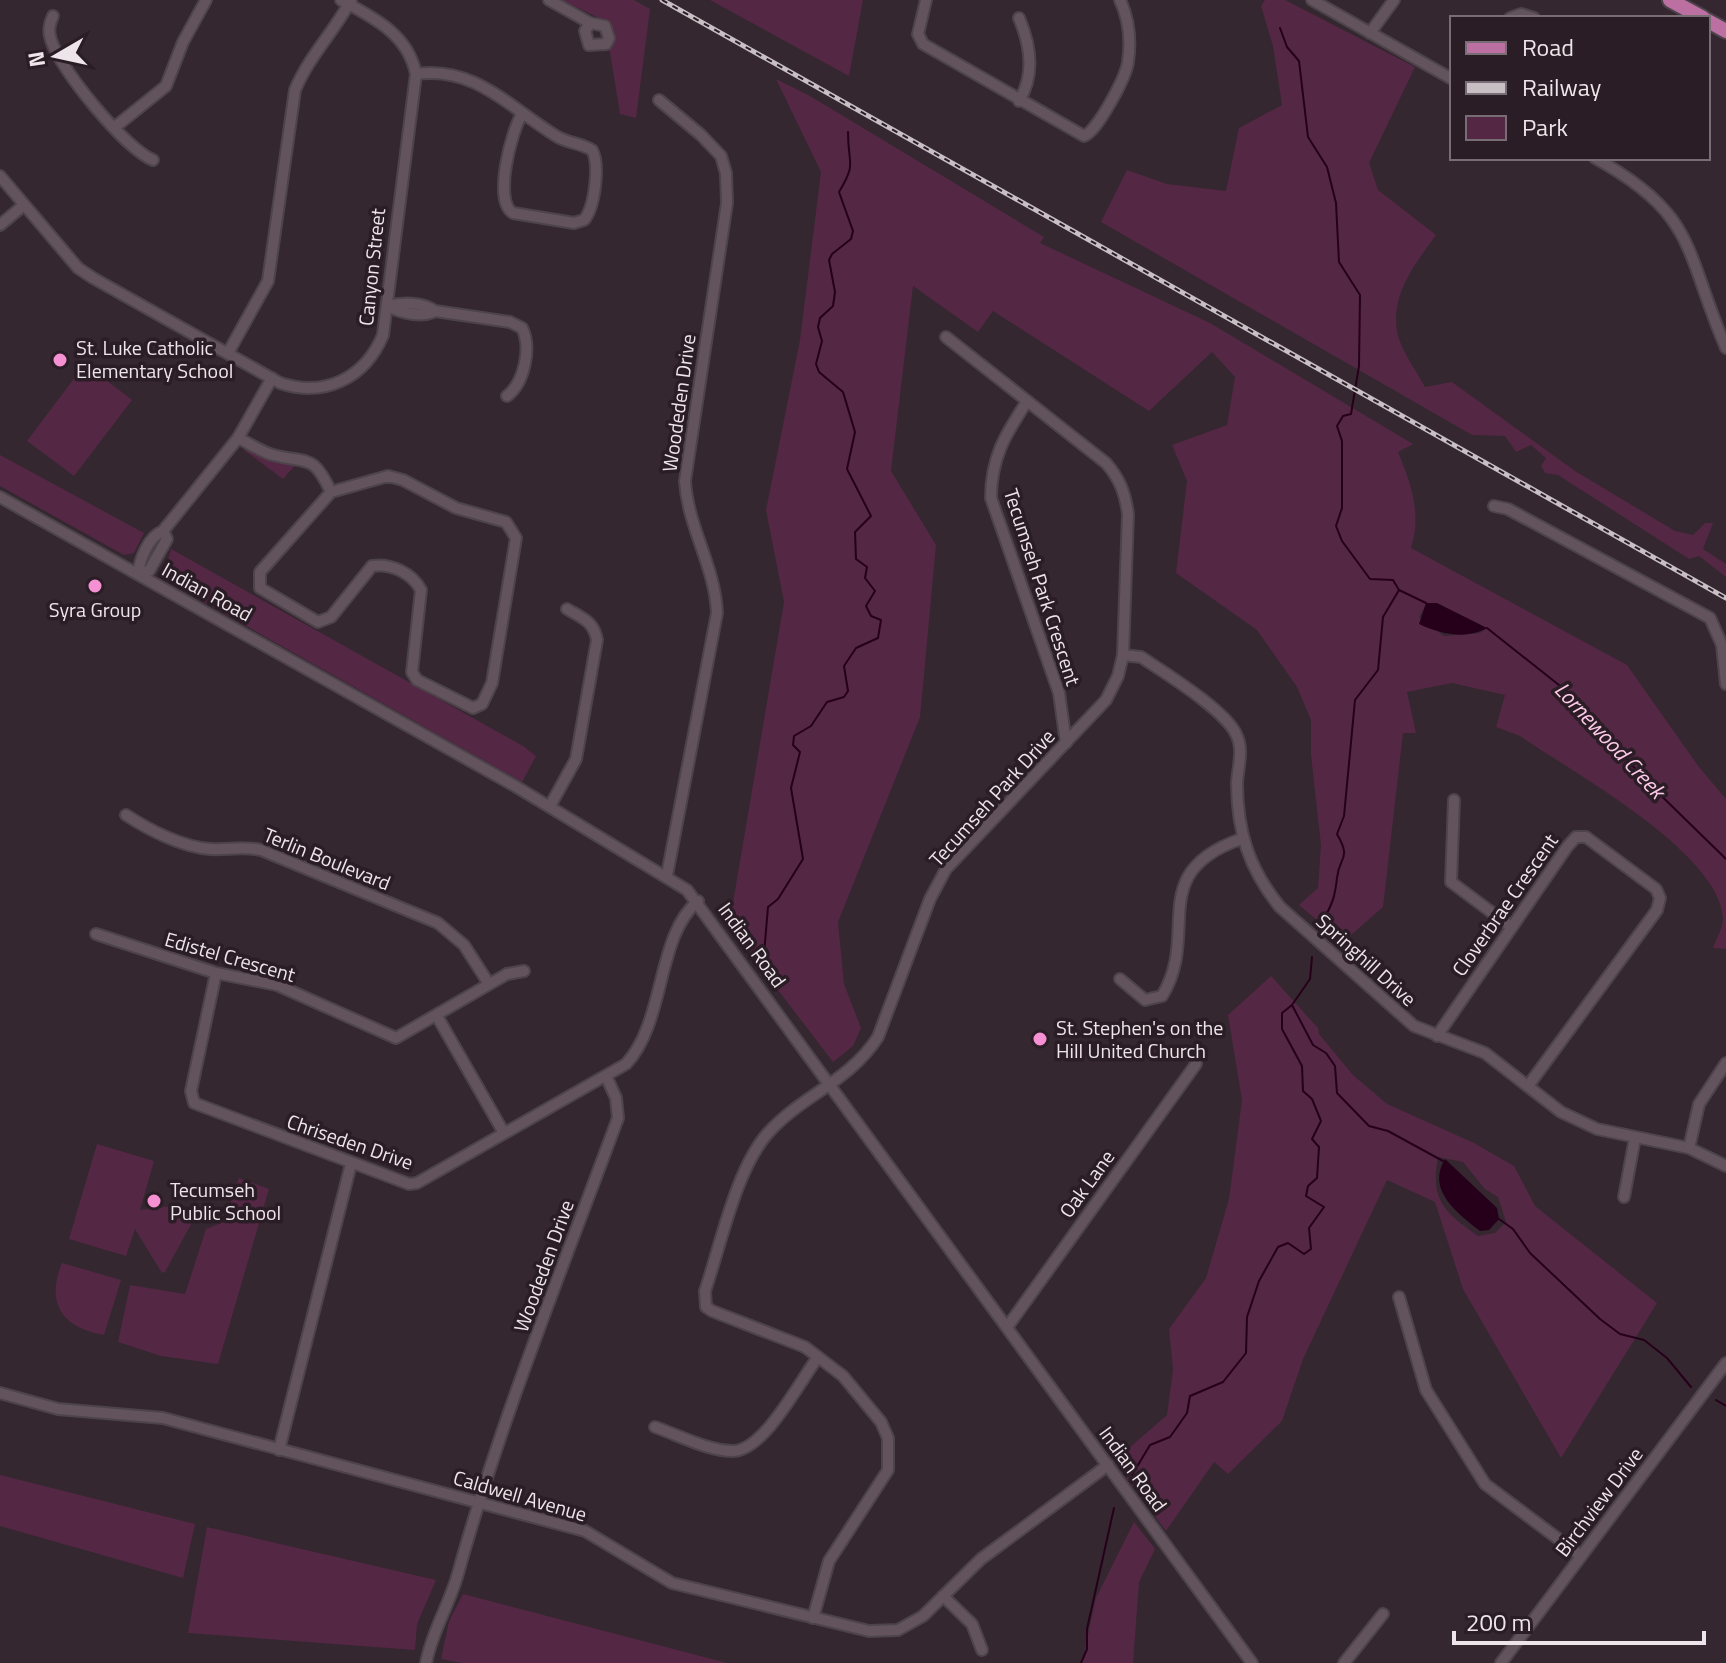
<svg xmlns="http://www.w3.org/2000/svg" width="1726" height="1663" font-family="'Titillium Web',sans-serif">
<rect width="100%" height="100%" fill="#34272f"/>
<g fill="#542745" fill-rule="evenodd">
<path d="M562,0H634L650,9L636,118L620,114L605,21Z"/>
<path d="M710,0H863L849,76Z"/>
<path d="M1265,0H1285L1415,67L1369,163L1378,190L1436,235C1416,263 1391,293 1397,331C1400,349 1416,370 1425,387L1452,382L1575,471L1675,531L1693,535L1705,523H1713L1703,549L1726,564V577L1699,556L1689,559L1558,475L1545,473L1541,466L1546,458L1531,445L1516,452L1505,436L1472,435L1101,222L1127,170L1167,184L1226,191L1239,128L1282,105L1273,46L1261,6Z"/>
<path d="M776,79L810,96L1044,237L1040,243L1210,323L1413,444L1398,452C1411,484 1422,513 1411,548L1627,665L1699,767L1726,799V949L1713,948C1716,939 1723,928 1723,919C1721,853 1572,772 1520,736L1496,727L1505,695L1452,683L1407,692L1416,733H1403L1383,907L1343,942L1299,905L1318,888L1321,845L1311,755V720L1297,687L1257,630L1176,573L1187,481L1172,445L1227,425L1235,377L1212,352L1149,411L993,311L978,332L913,286L891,471L936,545L920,717L838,922L844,984L861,1028L853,1046L833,1062L729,926L784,602L766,510L800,340L821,172ZM1427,603L1437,604L1487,628L1480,633L1444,636L1419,617Z"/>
<path d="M85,364L132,400L74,476L27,441Z"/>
<path d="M247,446L272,462L299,461L283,479L244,450Z"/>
<path d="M0,455L144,533L134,553L124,555L0,486Z"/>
<path d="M171,549L523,746L536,756L522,782L163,579Z"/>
<path d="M1271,976L1318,1028L1319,1034L1353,1075L1387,1104L1474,1143L1514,1166L1535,1206L1657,1303L1561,1458L1463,1289L1435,1202L1387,1180L1303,1359L1282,1421L1228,1474L1214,1462L1166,1531L1114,1461L1167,1415L1173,1370L1169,1329L1206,1278L1229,1199L1242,1100L1228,1015ZM1438,1157L1463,1162L1485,1189L1498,1197L1506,1222L1495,1233L1478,1236C1444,1212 1430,1200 1438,1157Z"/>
<path d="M97,1144L154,1161L140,1210L172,1206L195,1217L165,1272L162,1273L135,1229L126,1256L69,1239Z"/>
<path d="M239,1178L269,1189L218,1364L161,1356L118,1342L130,1285L185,1294L206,1229L224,1222Z"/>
<path d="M62,1263L121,1280L104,1335C63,1328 45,1304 62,1263Z"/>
<path d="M0,1475L195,1524L183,1578L0,1526Z"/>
<path d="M1134,1522L1155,1549L1139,1582L1133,1663H1082L1096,1598Z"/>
<path d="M207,1527L436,1580L417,1624L415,1650L188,1633Z"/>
<path d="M463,1594L727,1663H461L441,1659L449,1621Z"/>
</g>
<g fill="#26001b">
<path d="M1426,603H1437L1487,628C1466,640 1440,634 1419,624Z"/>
<path d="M1445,1159L1497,1208L1499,1219L1489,1230L1480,1231C1457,1213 1426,1190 1445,1159Z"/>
</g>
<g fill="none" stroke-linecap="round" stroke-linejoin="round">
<g stroke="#26001b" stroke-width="2">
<path d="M1280,28L1287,47L1299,61L1308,137L1327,167L1336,203L1339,262L1360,295L1359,366L1351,414L1343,416L1337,426L1342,441V508L1336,526L1342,541L1370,579L1393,580L1399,590L1383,617L1378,670L1355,700L1344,816L1337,834C1352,860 1339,856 1337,878C1335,894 1334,900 1326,915"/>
<path d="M1399,590L1426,603"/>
<path d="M1487,628L1569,693L1586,722L1601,728L1642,777L1726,859"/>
<path d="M764,954L768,907L778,899L803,859L791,788L800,752L793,745L794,736L811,726L827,702L844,697L848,691L844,666L856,648L878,638L881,620L871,616L866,606L875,591L865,578L867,567L856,559L855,532L871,516L847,469L855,432L843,392L819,372L816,364L822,341L818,327L820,318L833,306L835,292L829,260L832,254L851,239L853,231L839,192C857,162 848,166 848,132"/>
<path d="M1312,957L1310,979L1292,1005L1313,1045L1326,1053L1335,1066L1337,1093L1369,1126L1388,1131L1443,1161"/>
<path d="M1499,1219L1513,1229L1530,1253L1600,1319L1620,1334L1644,1340L1667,1358L1691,1387"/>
<path d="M1716,1400L1726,1406"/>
<path d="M1132,1475L1150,1445L1170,1437L1187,1413L1190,1396L1223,1382L1246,1353L1247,1317L1259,1281L1278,1247L1288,1243L1304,1254L1311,1249L1309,1228L1324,1207L1306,1196L1308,1186L1317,1178L1319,1147L1312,1139L1321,1121L1312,1099L1303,1091L1302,1066L1282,1029V1013L1292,1005"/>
<path d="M1081,1663L1087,1649V1629L1114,1508"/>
</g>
<defs>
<g id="minor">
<path d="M549,0L590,23L605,26L609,38L606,44L589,45L585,31L590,23"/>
<path d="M926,0L918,34L923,44L1084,136C1097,132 1126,77 1128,62C1131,41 1129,19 1120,0"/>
<path d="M1312,0L1452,79"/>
<path d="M53,16C49,24 48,32 51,40C61,71 125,148 153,160"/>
<path d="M1019,18C1031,46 1035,75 1019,101"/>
<path d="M1510,18L1521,14L1534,18"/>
<path d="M1370,33L1394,0"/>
<path d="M416,74C475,66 509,107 556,136C567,143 580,143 592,150C600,164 595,207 584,220L574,223L513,213C493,201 511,132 522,114"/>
<path d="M659,100L701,135L721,156L726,173L727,203L685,481C688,528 715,566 717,613L667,875"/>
<path d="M115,127L166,86L183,42L206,0"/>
<path d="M1595,158C1698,215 1684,251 1726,348"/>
<path d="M0,176L78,268L93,278L280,383C325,398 365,378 383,335L416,74C408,34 374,18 341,0"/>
<path d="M0,225L24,205"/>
<path d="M388,306C402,302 423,302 435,311L510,322L522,328C532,348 524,383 507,396"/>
<path d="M388,306C400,313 422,318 435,311"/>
<path d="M228,353L268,281L295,90C309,56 334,32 351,0"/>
<path d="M1026,403C1005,435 991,458 991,498L1059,693L1066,743"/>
<path d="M238,438C249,443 261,452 273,455C308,464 313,453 331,492"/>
<path d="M388,476L403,480L456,508L506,522L516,538L492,683L482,704L473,708L417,680L412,672L421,590C412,573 391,563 372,566L331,617L318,622L260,588V572L331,492Z"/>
<path d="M0,497L515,786L687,890L1252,1663"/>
<path d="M1494,506L1508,509L1710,618L1722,645L1726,684"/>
<path d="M138,574C140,559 148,537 163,531L238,438L272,378"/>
<path d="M138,574L149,571L167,539L163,531"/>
<path d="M1123,655L1141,657C1165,673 1225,710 1236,734C1244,749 1238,767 1237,783C1237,831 1249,869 1280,907L1414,1026L1485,1053L1561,1112L1597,1129L1689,1148L1726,1166"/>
<path d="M1454,800L1451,882L1510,926"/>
<path d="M550,806L576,759L597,640C594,622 583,618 567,609"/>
<path d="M126,815C149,830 182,847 210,849C228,850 243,846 261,850L438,923L464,945L489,984"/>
<path d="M96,934L216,973L277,985L396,1038L507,974L524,971"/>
<path d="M216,973L191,1091L194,1103L409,1184L417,1183L626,1064C666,1021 656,936 698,901"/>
<path d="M1120,979L1145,1000L1162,996C1201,933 1144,873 1241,839"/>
<path d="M437,1016L504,1133"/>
<path d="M1437,1036L1567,847L1576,837H1586L1656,889L1660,898L1657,910L1528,1086"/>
<path d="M1689,1148L1699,1104L1726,1063"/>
<path d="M1624,1197L1635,1138"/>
<path d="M1399,1297L1426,1390L1485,1484L1581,1556"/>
<path d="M1008,1326L1196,1064"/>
<path d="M0,1393L58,1409L163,1418L585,1531L672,1583L869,1631L898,1630L923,1616L981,1559L1108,1465"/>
<path d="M655,1427C678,1435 708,1451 733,1451C764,1451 800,1381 818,1357"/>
<path d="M279,1450L351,1164"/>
<path d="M943,1596L972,1624L982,1650"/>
<path d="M813,1618L829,1561L888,1470V1438L881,1422L843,1376L805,1347L712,1311L706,1307L705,1291C721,1244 736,1169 768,1133C802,1095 849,1082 878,1037L930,899L946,869L1106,700L1118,676L1123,655L1128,514C1125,493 1120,479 1106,463L946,337"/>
<path d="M426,1663C432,1632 448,1607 457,1577C500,1421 562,1270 618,1118L616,1098L606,1076"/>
<path d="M1344,1663L1383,1614"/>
<path d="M1501,1663L1726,1363"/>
</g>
<g id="major">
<path d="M1670,0L1703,18"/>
<path d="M1708,21L1726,31"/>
</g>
</defs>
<use href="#minor" stroke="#4d434a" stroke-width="14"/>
<use href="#major" stroke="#4d434a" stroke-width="18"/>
<use href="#minor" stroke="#62535c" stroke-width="10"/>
<use href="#major" stroke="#bc70a2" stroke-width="14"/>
<defs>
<path id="rail" d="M662,0L1726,598"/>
</defs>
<use href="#rail" stroke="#c8bfc5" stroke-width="5"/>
<use href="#rail" stroke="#2a1d25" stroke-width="2" stroke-dasharray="6" stroke-linecap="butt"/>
</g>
<g fill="#f591d2" stroke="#2a1d25" stroke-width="3">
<circle cx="60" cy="360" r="8"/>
<circle cx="95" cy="586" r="8"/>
<circle cx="1040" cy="1039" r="8"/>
<circle cx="154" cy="1201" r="8"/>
</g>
<g text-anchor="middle" stroke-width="7" stroke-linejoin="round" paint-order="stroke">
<g font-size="20" fill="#ede5ea" stroke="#2a1d25">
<text transform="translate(372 267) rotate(-84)" y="7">Canyon Street</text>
<text transform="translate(679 403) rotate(-82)" y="7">Woodeden Drive</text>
<text transform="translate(1042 587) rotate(72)" y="7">Tecumseh Park Crescent</text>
<text transform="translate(207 592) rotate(29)" y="7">Indian Road</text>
<text transform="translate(992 798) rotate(-48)" y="7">Tecumseh Park Drive</text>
<text transform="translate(327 859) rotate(22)" y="7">Terlin Boulevard</text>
<text transform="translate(1505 905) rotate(-55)" y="7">Cloverbrae Crescent</text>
<text transform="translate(752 945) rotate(54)" y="7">Indian Road</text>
<text transform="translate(230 957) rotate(16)" y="7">Edistel Crescent</text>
<text transform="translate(1366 960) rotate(42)" y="7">Springhill Drive</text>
<text transform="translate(350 1142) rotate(19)" y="7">Chriseden Drive</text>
<text transform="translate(1087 1184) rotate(-54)" y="7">Oak Lane</text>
<text transform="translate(544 1266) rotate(-70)" y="7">Woodeden Drive</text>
<text transform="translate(1133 1469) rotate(54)" y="7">Indian Road</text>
<text transform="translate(520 1496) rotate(16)" y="7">Caldwell Avenue</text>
<text transform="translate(1599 1502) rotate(-53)" y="7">Birchview Drive</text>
</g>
<g font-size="20" fill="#ede5ea" stroke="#2a1d25" text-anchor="start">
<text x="76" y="355">St. Luke Catholic<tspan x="76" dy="23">Elementary School</tspan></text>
<text x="95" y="617" text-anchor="middle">Syra Group</text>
<text x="1056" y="1035">St. Stephen's on the<tspan x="1056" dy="23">Hill United Church</tspan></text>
<text x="170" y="1197">Tecumseh<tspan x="170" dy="23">Public School</tspan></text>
</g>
<g font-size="22" font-style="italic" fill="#fecaea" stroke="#2a1d25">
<text transform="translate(1610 740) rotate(47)" y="8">Lornewood Creek</text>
</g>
</g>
<rect x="1450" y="16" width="260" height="144" fill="#2a1d25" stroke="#786d74" stroke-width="2"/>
<rect x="1466" y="42" width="40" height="12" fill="#bc70a2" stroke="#786d74" stroke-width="2"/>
<text x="1522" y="56" font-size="24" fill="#ede5ea">Road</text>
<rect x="1466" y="82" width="40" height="12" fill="#c8bfc5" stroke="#786d74" stroke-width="2"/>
<text x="1522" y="96" font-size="24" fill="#ede5ea">Railway</text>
<rect x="1466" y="116" width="40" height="24" fill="#542745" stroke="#786d74" stroke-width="2"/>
<text x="1522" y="136" font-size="24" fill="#ede5ea">Park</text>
<g transform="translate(56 56) rotate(261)" stroke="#2a1d25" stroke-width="6" paint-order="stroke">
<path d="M0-6L14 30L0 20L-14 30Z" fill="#ede5ea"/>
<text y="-12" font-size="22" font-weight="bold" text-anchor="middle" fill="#ede5ea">N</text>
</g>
<path d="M1454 1631v12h250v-12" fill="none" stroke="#ede5ea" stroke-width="4"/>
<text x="1466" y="1631" font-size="24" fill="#ede5ea" stroke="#2a1d25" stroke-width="6" paint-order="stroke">200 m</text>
</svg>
